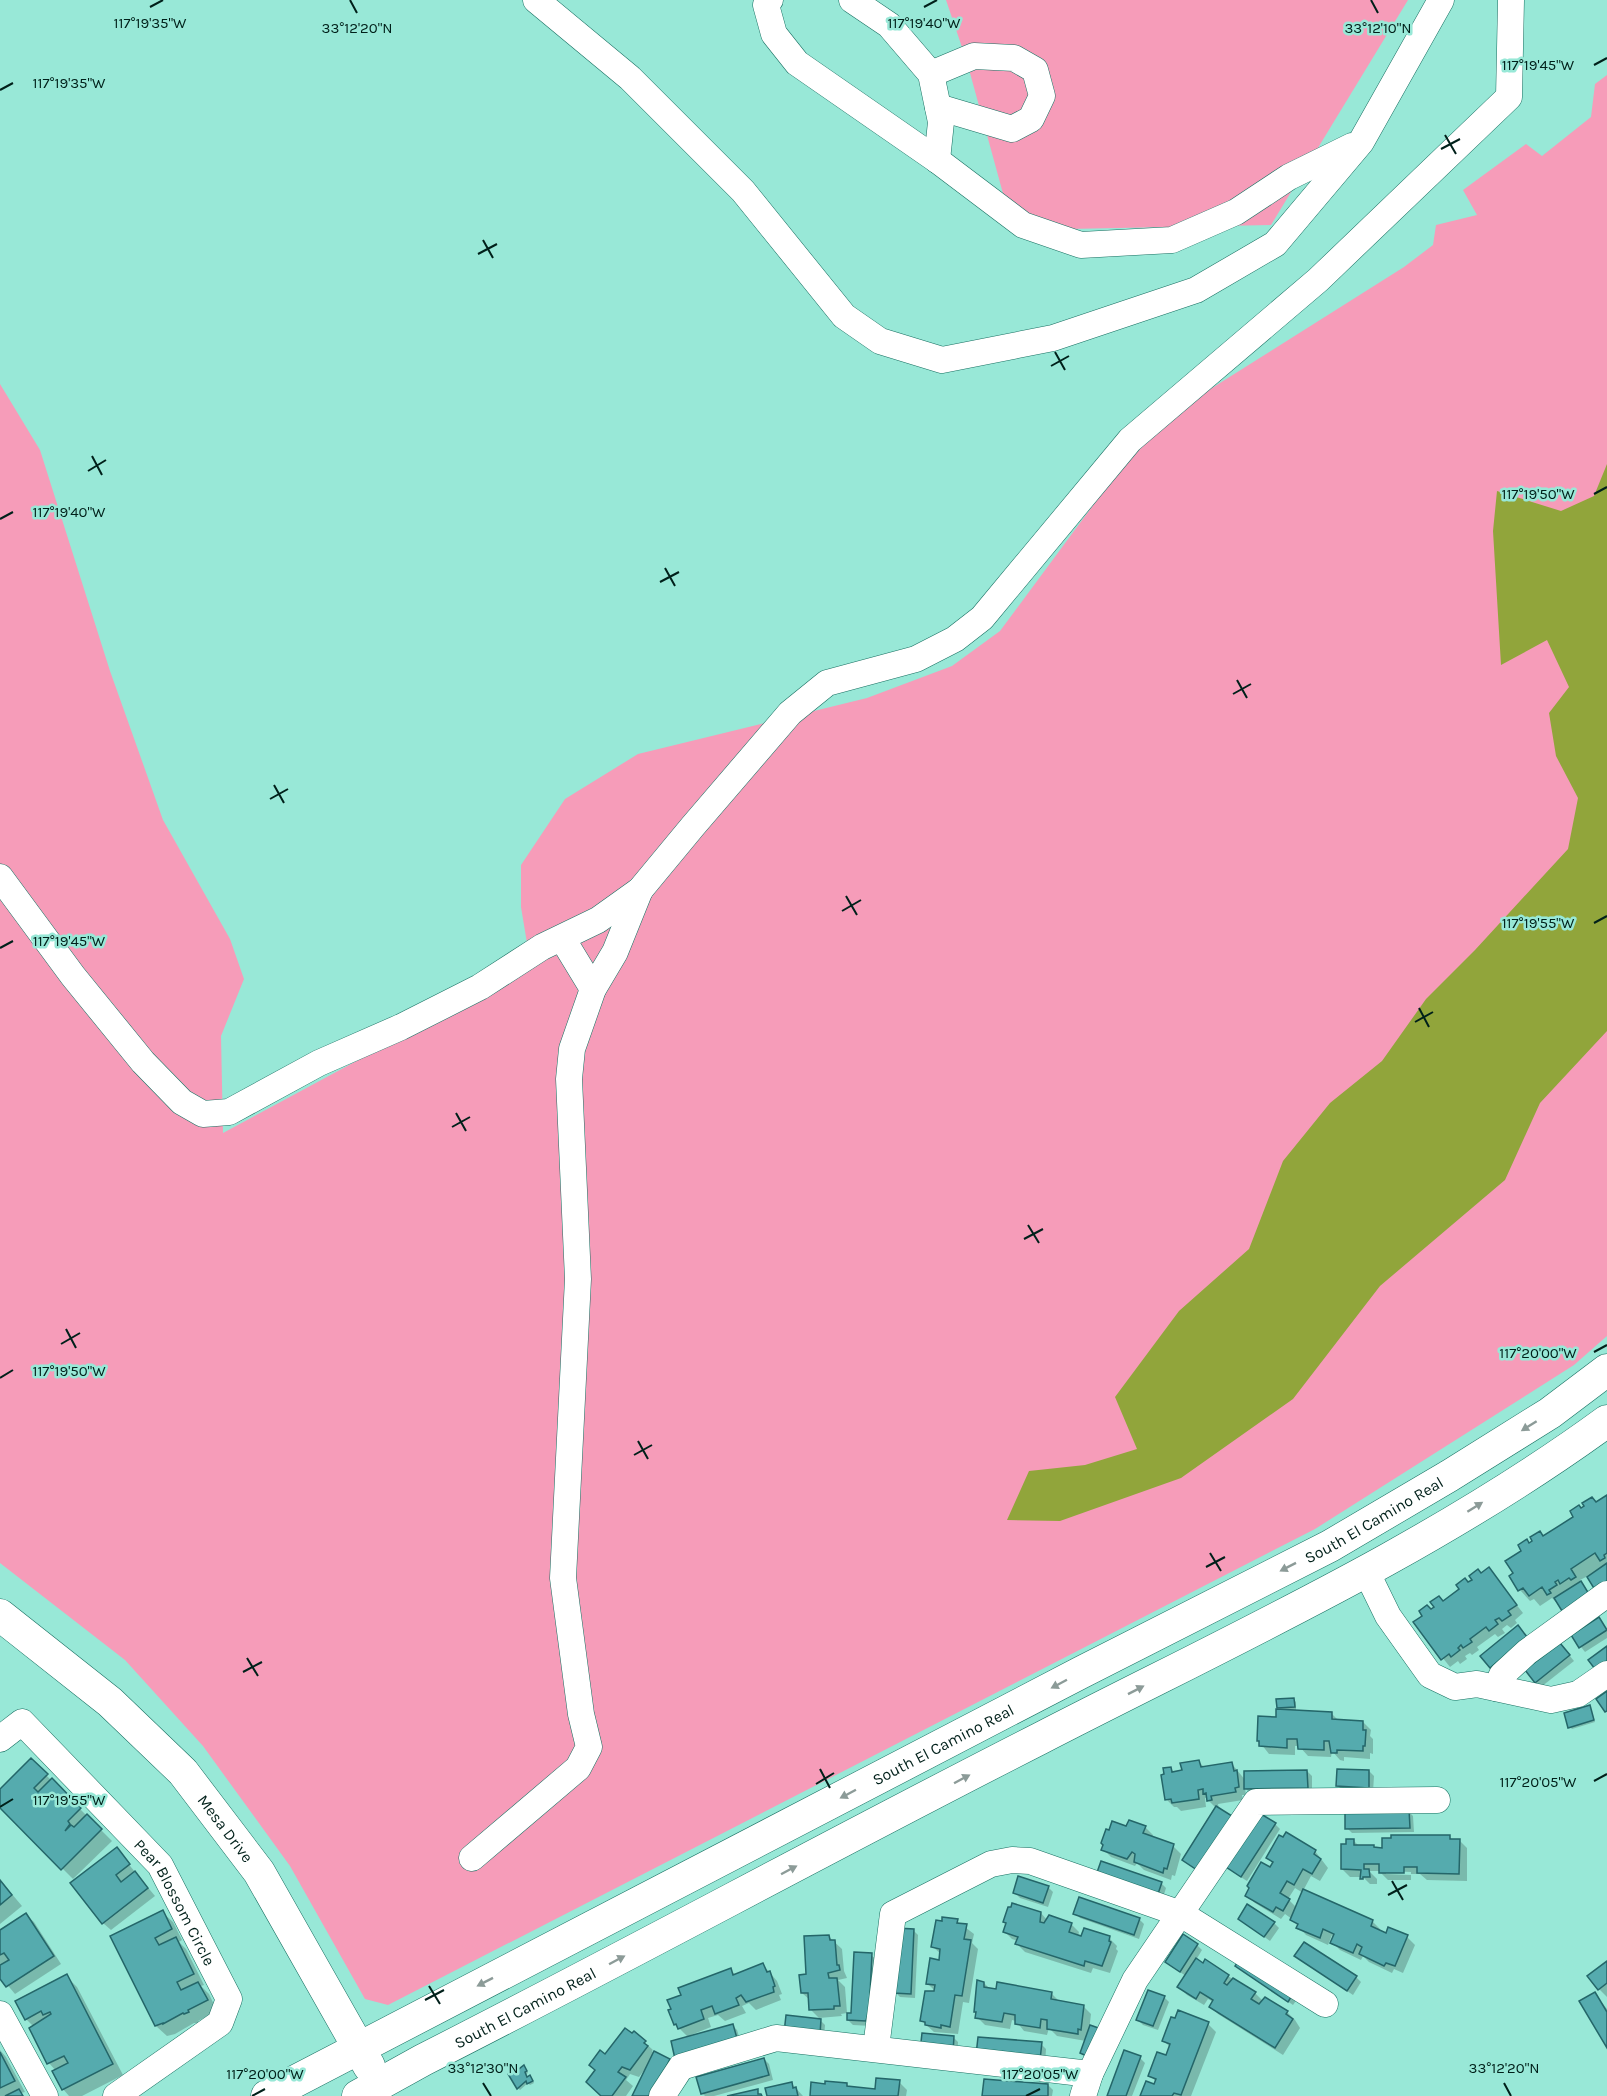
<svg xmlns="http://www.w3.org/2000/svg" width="1607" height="2096" font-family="Karla,sans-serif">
<rect width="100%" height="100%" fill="#98e8d7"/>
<g fill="#f69cb9">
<path d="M946,0H1408L1271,225L1013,230L967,62Z"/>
<path d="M1607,75V1336L1574,1365L1315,1529L388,2005L365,1999L290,1866L203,1746L125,1660L0,1563V384L40,450L110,671L163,820L230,939L244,979L221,1036L223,1133L531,967L521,907V865L565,799L638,754L867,698L952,666L1000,631L1134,450L1193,400L1404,267L1433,245L1436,225L1477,215L1463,190L1526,144L1542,156L1591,117L1595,84Z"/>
</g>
<path fill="#91a53b" d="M1607,464V1031L1540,1103L1505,1180L1380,1286L1293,1399L1181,1478L1060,1521L1007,1520L1029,1471L1085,1465L1137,1449L1115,1397L1179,1311L1249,1249L1283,1161L1330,1103L1382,1061L1426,999L1475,950L1568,849L1578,798L1556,756L1549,713L1569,687L1547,640L1501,665L1493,531L1497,491L1561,511L1594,496Z"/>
<g fill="#0003" fill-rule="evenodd">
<path d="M1607,1497V1590L1596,1589L1588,1576L1580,1580L1593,1599L1559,1605L1552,1598L1540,1606L1534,1599L1530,1601L1520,1590L1511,1576L1515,1574L1530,1544L1575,1517L1582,1509Z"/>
<path d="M1488,1569L1523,1613L1515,1620L1517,1623L1511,1628L1507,1625L1502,1629L1505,1633L1498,1637L1495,1634L1477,1647L1479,1650L1472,1655L1470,1653L1465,1656L1467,1659L1460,1664L1458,1661L1450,1667L1415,1623Z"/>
<path d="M1598,1619L1607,1630V1638L1585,1652L1581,1647Z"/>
<path d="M1565,1650L1574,1661L1541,1687L1536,1682Z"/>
<path d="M1294,1700L1296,1702V1712L1331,1713L1339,1721L1363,1722L1371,1730L1370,1736L1373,1739V1754L1370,1753V1759L1344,1757V1761L1340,1760L1332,1751L1331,1757L1308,1756L1299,1746H1295V1755L1269,1754L1258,1740L1277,1718L1282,1711L1278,1707Z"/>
<path d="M1589,1707L1595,1722L1572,1729L1570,1727Z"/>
<path d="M31,1760L112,1841L73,1879L0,1806V1791Z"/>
<path d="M1199,1762L1205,1768L1232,1764L1246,1781L1307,1771L1312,1776V1793L1251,1794L1245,1788L1246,1795H1242L1243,1800L1218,1804L1219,1810L1203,1874L1184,1860L1217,1809L1208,1800V1797L1205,1798L1206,1807L1181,1811L1177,1807H1174L1166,1799L1171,1769L1175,1773L1183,1772Z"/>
<path d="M1369,1771L1374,1776L1373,1792L1343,1791L1338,1786Z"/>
<path d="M1408,1811L1413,1816L1414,1832L1352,1833L1347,1828Z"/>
<path d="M1275,1824L1280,1829L1247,1881L1233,1872L1228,1867Z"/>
<path d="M1145,1827L1153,1835L1152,1838L1173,1846L1181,1854L1175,1876L1172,1875L1171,1880L1144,1870L1137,1863L1135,1866L1111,1857L1103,1849L1127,1828Z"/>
<path d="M1449,1837L1453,1840H1459L1467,1848V1881L1427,1880L1420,1874H1411V1872L1386,1871V1874L1411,1875V1880H1388L1379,1871H1369L1377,1879V1884H1370L1363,1877H1350L1342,1869L1347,1846L1353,1840L1359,1846L1384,1849Z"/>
<path d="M116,1849L155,1896L111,1930L103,1923Z"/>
<path d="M1315,1851L1328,1868L1320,1881L1311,1876L1303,1891L1372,1921L1380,1929L1379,1932L1387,1935L1407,1937L1415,1945L1403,1973L1394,1969L1392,1973L1369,1962L1363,1956L1361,1960L1340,1950L1332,1942L1334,1938L1332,1935L1328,1945L1306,1935L1292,1919L1285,1914L1281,1919L1255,1903L1247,1896L1274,1864L1267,1857ZM1295,1888L1303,1893L1297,1908L1288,1899Z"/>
<path d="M0,1880L22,1906L0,1924Z"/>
<path d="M1102,1882L1161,1883L1166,1888L1161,1904Z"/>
<path d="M1048,1887L1053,1892L1048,1907L1020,1898L1015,1893Z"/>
<path d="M162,1912L173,1922L182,1940L179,1942L186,1949L204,1985L201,1986L209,1994L217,2011L198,2021L199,2023H194L175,2034L167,2036L156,2026L112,1937Z"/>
<path d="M1041,1913L1047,1920L1071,1924L1079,1932L1078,1936L1109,1938L1117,1946L1116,1949L1118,1951L1110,1973L1093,1968L1091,1973L1025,1952L1017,1944L1018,1941L1012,1939L1004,1931Z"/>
<path d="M1075,1913L1139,1919L1144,1924L1139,1939L1080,1918Z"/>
<path d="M26,1915L34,1922L61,1964L15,1994L0,1976V1931Z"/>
<path d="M1240,1919L1274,1923L1279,1928L1270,1941Z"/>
<path d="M957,1921L974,1934L972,1943L978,1949L969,2003L963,2002L958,2034L934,2032L922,2021L936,1992L928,1984L940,1962L941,1954L933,1947Z"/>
<path d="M913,1930L918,1935L915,1998L900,1997L895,1992Z"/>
<path d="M828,1936L842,1949L844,1971L847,1978L838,1980L845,1987L847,2013L841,2014L842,2016L819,2018L811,2010L810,2000L802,1993L808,1976Z"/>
<path d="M1197,1945L1202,1950L1196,1960L1228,1976L1255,1993L1263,2001L1287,2012L1295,2020L1300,2028L1283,2055L1218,2014L1210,2006L1213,2002L1208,1999L1204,2005L1187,1995L1179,1987L1186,1976L1172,1967Z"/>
<path d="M871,1955L877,1960L871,2026L853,2025L848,2020L852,2014Z"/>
<path d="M1296,1956L1356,1977L1361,1982L1353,1995Z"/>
<path d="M1607,1963V1997L1599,1989Z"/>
<path d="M763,1965L777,1981L782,1994L779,1995L781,2000L756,2010L749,2003L742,2006L746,2013L725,2021L718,2015L708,2018L711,2027L691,2035L692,2037L732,2025L737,2030L742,2046L689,2038L675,2024L730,1970L736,1975Z"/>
<path d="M1236,1966L1302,1992L1293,2005Z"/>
<path d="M66,1976L77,1987L123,2075L82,2096H69L63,2089L56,2071L49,2063L31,2028L34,2027L26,2019Z"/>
<path d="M984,1983L991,1990L1051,1993L1059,2001L1083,2006L1091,2014L1086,2058L1081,2053L1086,2041L1057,2036L1049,2028L1047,2035L1024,2031L1016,2021L1012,2020L1010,2029L985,2025L977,2017Z"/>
<path d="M1595,1994L1607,2009V2045Z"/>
<path d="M1164,1997L1169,2002L1158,2030L1143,2025L1138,2020Z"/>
<path d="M820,2020L825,2025L824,2039L791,2037Z"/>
<path d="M1208,2024L1216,2032L1191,2096H1141L1155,2086L1156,2082L1150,2075L1167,2057L1170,2047L1164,2041Z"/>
<path d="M634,2033L653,2050L652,2051L654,2054L669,2060L674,2065L633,2096L646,2070L645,2069L639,2077L630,2074L626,2080L633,2086L626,2096H603L606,2056Z"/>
<path d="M953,2037L958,2042L957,2058L927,2055Z"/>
<path d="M1041,2044L1046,2049L1045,2065L983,2060Z"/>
<path d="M0,2050L6,2057L25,2092L21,2093L24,2096H0Z"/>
<path d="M1140,2058L1145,2063L1132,2096H1108Z"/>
<path d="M764,2059L769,2064L773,2080L714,2096H705L702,2093Z"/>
<path d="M526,2069L528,2073L525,2075L527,2078L532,2079L534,2083L530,2085L528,2083L520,2090L518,2088Z"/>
<path d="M899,2082L907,2090L906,2096H811L847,2085L850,2088L876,2091Z"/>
<path d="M792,2084L803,2096H768Z"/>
<path d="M1048,2085L1053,2090L1052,2096H984Z"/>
</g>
<g fill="#55abae" stroke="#246669" stroke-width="1.5">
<path d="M1607,1495V1553L1604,1555L1605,1558L1600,1561L1595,1553L1571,1569L1576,1577L1571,1580L1569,1578L1560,1584L1558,1580L1555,1582L1557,1585L1549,1590L1551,1593L1547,1595L1542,1587L1529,1596L1523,1588L1518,1591L1509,1576L1513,1573L1505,1561L1521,1551L1518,1545L1527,1539L1529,1543L1532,1541L1530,1537L1540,1531L1543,1536L1573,1517L1570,1511L1579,1505L1581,1508L1584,1506L1582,1503L1592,1497L1596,1502Z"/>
<path d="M1607,1563V1582L1595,1590L1587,1577Z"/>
<path d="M1489,1567L1517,1605L1508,1611L1511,1615L1502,1621L1499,1618L1495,1620L1498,1624L1489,1631L1486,1627L1470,1639L1472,1642L1463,1648L1461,1645L1458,1648L1460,1650L1451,1657L1449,1654L1441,1660L1413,1622L1422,1616L1419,1611L1427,1605L1431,1609L1434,1607L1430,1602L1439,1596L1443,1601L1459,1589L1456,1585L1465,1578L1468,1582L1472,1580L1469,1576L1478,1569L1481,1573Z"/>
<path d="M1581,1581L1589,1594L1562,1611L1554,1598Z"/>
<path d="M1599,1617L1607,1630L1579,1648L1571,1635Z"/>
<path d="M1518,1625L1527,1637L1490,1668L1480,1656Z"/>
<path d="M1560,1643L1570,1655L1535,1683L1525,1670Z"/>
<path d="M1607,1646V1666L1598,1673L1588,1660Z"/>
<path d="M1607,1691V1711L1605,1712L1596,1699Z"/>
<path d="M1294,1698L1295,1707L1277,1708L1276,1699Z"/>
<path d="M1590,1705L1594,1720L1568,1728L1564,1713Z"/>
<path d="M1276,1709L1332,1712V1719L1363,1721V1730H1366L1365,1746H1363V1751L1337,1750V1753H1331L1329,1741H1324V1750L1298,1749L1297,1739H1287V1748L1259,1746V1741H1257L1258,1716L1276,1717Z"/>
<path d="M31,1758L48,1774L34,1788L38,1792L52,1778L81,1808L68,1821L70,1824L65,1831L71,1825L74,1827L87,1814L102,1829L61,1870L0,1808V1789Z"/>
<path d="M1199,1760L1201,1767L1232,1762L1234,1771L1237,1770L1239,1787L1235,1788L1236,1792L1211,1796L1212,1800L1207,1801L1206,1793L1203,1794V1789L1198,1790L1199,1799L1172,1803L1171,1799L1165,1800L1161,1775L1164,1774L1163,1768L1171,1767L1172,1772L1182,1770L1180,1763Z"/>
<path d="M1337,1769L1369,1770V1788L1336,1786Z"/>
<path d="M1307,1770L1308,1788L1244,1789V1771Z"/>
<path d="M1216,1806L1232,1816L1197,1870L1182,1860Z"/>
<path d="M1409,1809L1410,1828L1345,1829V1811Z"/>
<path d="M1261,1814L1276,1823L1241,1877L1226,1867Z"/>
<path d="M1129,1820L1146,1826L1143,1833L1174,1844L1167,1869L1164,1868L1163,1873L1134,1862L1135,1854L1132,1852L1127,1859L1101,1850L1103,1845L1101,1843L1106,1829L1109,1830L1112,1821L1126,1826Z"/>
<path d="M1286,1832L1316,1850L1314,1854L1321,1859L1312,1874L1303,1869L1294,1885L1287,1881L1280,1893L1290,1899L1283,1911L1276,1907L1273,1912L1245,1896L1249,1888L1247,1886L1261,1862L1270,1867L1273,1862L1266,1858L1279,1835L1283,1837Z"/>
<path d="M1391,1835H1450V1839H1460L1459,1874L1417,1873V1867H1404V1873H1379V1864H1364V1869H1369L1370,1877H1363V1879H1360L1361,1870L1341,1869V1844H1346V1839H1354V1845H1374V1847L1382,1848V1838H1391Z"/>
<path d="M117,1847L130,1864L116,1875L121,1882L135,1871L148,1888L102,1924L70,1883Z"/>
<path d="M1101,1861L1162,1882L1156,1900L1095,1878Z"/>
<path d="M1018,1876L1049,1886L1043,1903L1013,1893Z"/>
<path d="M0,1880L12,1895L0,1905Z"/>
<path d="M1303,1889L1373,1920L1371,1926L1386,1933L1388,1927L1408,1935L1395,1966L1386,1963L1384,1966L1359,1954L1362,1947L1357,1944L1353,1953L1330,1943L1334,1934L1323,1929L1320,1938L1296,1928L1298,1924L1290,1920Z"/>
<path d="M1079,1897L1140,1918L1134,1935L1073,1914Z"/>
<path d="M1012,1903L1041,1912L1040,1922L1044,1923L1049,1915L1072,1923L1069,1932L1081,1936L1084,1928L1110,1936L1109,1941L1111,1942L1102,1966L1085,1961L1084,1966L1015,1944L1018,1937L1003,1932L1006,1923L1003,1922L1008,1907H1011Z"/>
<path d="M1247,1904L1275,1922L1264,1937L1238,1919Z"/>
<path d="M163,1910L172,1929L155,1938L159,1945L176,1937L194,1974L177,1982L181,1990L198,1982L208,2000L188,2010L189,2012L184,2014L183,2013L163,2024V2023L155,2026L110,1936Z"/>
<path d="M26,1913L54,1956L6,1987L0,1979V1965L9,1960L4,1953L0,1955V1930Z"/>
<path d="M942,1917L958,1919L957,1923L967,1924L964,1939L971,1940L962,1996L955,1995L950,2027L941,2025V2028L925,2025V2022L920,2021L925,1991H934L935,1985L926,1984L930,1958L939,1960L940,1949L931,1947L936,1920L942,1921Z"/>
<path d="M896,1928L914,1929L911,1994L893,1993Z"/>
<path d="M1183,1934L1198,1944L1180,1972L1165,1962Z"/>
<path d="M829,1935L830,1940H835L837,1965H839L840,1970L828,1973L829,1978H837L840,2006H834V2009L809,2010L808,1993H801L799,1975L806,1974L804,1936Z"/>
<path d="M1304,1942L1357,1976L1347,1991L1294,1956Z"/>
<path d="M1245,1951L1298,1986L1288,2002L1235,1966Z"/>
<path d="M854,1952L872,1953L869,2017H867L866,2021L847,2020V2013H851Z"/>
<path d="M1196,1958L1203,1963L1205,1959L1229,1975L1224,1983L1227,1985L1233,1978L1256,1992L1251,1999L1259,2004L1265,1997L1288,2011L1286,2014L1293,2019L1275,2048L1209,2007L1213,2000L1200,1992L1196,1999L1177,1987Z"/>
<path d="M1607,1961V1983L1598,1990L1587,1976Z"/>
<path d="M763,1963L767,1972L770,1971L775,1986L773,1987L774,1992L746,2002L741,1995L736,1998L739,2005L715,2014L712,2006L701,2010L704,2019L678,2029L676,2024L674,2025L668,2010L671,2009L667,2000L681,1995L678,1988L731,1968L733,1975Z"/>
<path d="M67,1974L113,2064L62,2090L52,2071L68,2063L64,2056L47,2064L29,2028L51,2014L50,2012L43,2015L41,2011L25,2020L15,2001Z"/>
<path d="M977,1980L984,1982V1987L996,1989L997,1982L1052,1992L1051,1999L1084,2005L1081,2030L1078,2029V2034L1047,2029V2020L1041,2019L1040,2028L1015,2024V2015L1004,2013L1002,2022L975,2018L976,2012H974Z"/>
<path d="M1148,1990L1165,1996L1153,2026L1136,2020Z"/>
<path d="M1595,1992L1607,2012V2048L1579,2001Z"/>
<path d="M1178,2010L1209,2022L1181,2095L1174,2093L1172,2096H1140L1146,2081L1154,2084L1156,2079L1148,2076L1157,2052L1166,2055L1170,2044L1162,2041L1171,2017L1175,2018Z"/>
<path d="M786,2015L821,2019L820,2035L784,2033Z"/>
<path d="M733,2024L738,2042L675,2059L671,2041Z"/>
<path d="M1090,2025L1107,2031L1096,2060L1080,2053Z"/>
<path d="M625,2028L632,2033L634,2031L646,2041L644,2043L648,2046L630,2070L622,2067L618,2072L626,2077L612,2096H601L586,2082L595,2070L589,2065L600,2050L605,2054Z"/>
<path d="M922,2033L954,2036L953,2053L920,2051Z"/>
<path d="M978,2037L1042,2042L1040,2060L976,2055Z"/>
<path d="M1124,2050L1141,2056L1126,2096H1107Z"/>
<path d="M654,2051L670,2059L652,2096H632Z"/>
<path d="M0,2052L15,2081L0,2088Z"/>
<path d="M764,2058L769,2075L701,2094L696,2077Z"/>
<path d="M524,2065L527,2071L525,2072L527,2077L530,2075L533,2081L527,2084L526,2081L517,2089L508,2074L514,2071L515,2072Z"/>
<path d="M876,2078L900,2080L898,2096H810L811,2082L825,2084V2081L847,2083V2086L875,2089Z"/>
<path d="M984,2079L1048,2084V2096H982Z"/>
<path d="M792,2082L793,2088L796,2087L798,2096H767L765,2088Z"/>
<path d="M19,2089L23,2096H5Z"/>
<path d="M758,2089V2094H761L762,2096H727Z"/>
</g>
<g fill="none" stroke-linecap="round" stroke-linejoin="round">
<defs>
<g id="minor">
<path d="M536,0L630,78L743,191L844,316L880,341L942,360L1053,338L1196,290L1275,244L1361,142L1441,0"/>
<path d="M770,0L766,5L774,34L797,63L937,160L1023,225L1081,245L1172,240L1236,212L1289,177L1352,146"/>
<path d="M852,0L889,25L931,74L941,122L937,160"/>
<path d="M931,74L974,56L1014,58L1035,70L1042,96L1031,119L1012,129L938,107"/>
<path d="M0,877L73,976L143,1062L182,1102L203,1114L229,1112L319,1063L401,1027L480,987L542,947L598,920L640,890L693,826L790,713L827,683L916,659L955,639L982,618L1130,440L1318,280L1509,97L1511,0"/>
<path d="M562,938L593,989"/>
<path d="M1366,1571L1388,1616L1430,1675L1455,1687L1477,1684L1551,1700L1578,1694L1607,1674"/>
<path d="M1496,1688L1502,1675L1527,1652L1607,1594"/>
<path id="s1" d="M0,1739L22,1722L160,1865L229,1999L220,2023L116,2096"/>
<path d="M472,1858L578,1768L589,1747L581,1714L563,1578L578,1279L569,1079L572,1049L593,989L615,952L640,890"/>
<path d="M0,2014L45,2096"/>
<path d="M876,2048L893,1914L991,1864L1012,1860L1030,1861L1181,1914L1325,2004"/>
<path d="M662,2096L681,2067L776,2038L1090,2074"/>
<path d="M1083,2096L1090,2074L1135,1980L1256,1802L1437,1800"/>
</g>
<g id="major">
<path id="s2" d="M0,1615L110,1702L183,1772L259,1872L369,2066"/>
<path id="s3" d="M267,2096L1080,1673L1330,1546L1449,1476L1550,1413L1607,1370"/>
<path id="s4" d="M358,2096L423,2060C630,1955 834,1843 1041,1738C1233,1639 1432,1549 1607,1421"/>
</g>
</defs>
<use href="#minor" stroke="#176f61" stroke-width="27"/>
<use href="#major" stroke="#176f61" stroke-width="33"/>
<use href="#minor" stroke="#fff" stroke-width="26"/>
<use href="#major" stroke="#fff" stroke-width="32"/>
</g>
<defs><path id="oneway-solid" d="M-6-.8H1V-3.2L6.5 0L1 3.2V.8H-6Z" transform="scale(1.5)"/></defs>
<g fill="#8c9b98">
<use href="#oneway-solid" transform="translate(1529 1426) rotate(148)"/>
<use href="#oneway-solid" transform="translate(1475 1507) rotate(-32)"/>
<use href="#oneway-solid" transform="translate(1288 1567) rotate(153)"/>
<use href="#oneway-solid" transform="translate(1059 1684) rotate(152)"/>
<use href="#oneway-solid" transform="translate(1136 1690) rotate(-27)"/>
<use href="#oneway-solid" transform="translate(962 1779) rotate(-28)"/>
<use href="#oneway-solid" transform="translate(848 1794) rotate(152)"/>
<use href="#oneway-solid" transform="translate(789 1870) rotate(-28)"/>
<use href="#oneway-solid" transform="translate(617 1960) rotate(-28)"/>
<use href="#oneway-solid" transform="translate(485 1982) rotate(153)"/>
</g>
<path fill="none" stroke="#00201a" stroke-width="2" d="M350,0L357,13M1371,0L1378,13M150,7L163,0M924,7L937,0M1594,65L1607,58M0,90L13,83M1445,135L1456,154M1441,149L1460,139M483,240L493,258M478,254L497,244M1055,352L1065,370M1051,366L1069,356M92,456L102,475M88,471L106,460M1594,494L1607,487M0,519L13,512M665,568L675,586M660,582L679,572M1237,680L1247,698M1233,694L1251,684M274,785L284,803M270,799L288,789M846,896L857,915M842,911L861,900M1594,923L1607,916M0,948L13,941M1419,1008L1429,1027M1415,1022L1433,1012M456,1113L466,1131M452,1127L470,1117M1028,1225L1039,1243M1024,1239L1043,1229M66,1329L76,1348M61,1344L80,1333M1594,1352L1607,1345M0,1378L13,1370M638,1441L648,1459M634,1455L652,1445M1210,1553L1221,1571M1206,1567L1225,1557M247,1658L258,1676M243,1672L262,1662M820,1769L830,1788M1594,1781L1607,1774M816,1784L834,1773M0,1807L13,1799M1392,1881L1403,1900M1388,1895L1407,1885M429,1986L440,2004M425,2000L444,1990M483,2083L491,2096M1504,2083L1511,2096M252,2096L265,2089M1026,2096L1040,2089"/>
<g text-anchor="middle" stroke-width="5" stroke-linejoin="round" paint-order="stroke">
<g font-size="16" fill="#00201a" stroke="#98e8d7">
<text dy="6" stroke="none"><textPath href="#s3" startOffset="1248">South El Camino Real</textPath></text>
<text dy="6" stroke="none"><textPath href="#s3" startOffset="762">South El Camino Real</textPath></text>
<text dy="6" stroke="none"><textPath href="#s2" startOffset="312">Mesa Drive</textPath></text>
<text dy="6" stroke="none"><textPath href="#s1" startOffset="266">Pear Blossom Circle</textPath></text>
<text dy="6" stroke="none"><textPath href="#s4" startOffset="189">South El Camino Real</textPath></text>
</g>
</g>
<g font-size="15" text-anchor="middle" fill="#00201a" stroke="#98e8d7" stroke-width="5" stroke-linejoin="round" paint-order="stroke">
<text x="150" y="28">117°19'35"W</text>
<text x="924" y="28">117°19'40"W</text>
<text x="357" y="33">33°12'20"N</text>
<text x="1378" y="33">33°12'10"N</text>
<text x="1538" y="70">117°19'45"W</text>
<text x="69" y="88">117°19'35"W</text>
<text x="1538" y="499">117°19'50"W</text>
<text x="69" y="517">117°19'40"W</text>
<text x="1538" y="928">117°19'55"W</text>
<text x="69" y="946">117°19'45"W</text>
<text x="1538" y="1358">117°20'00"W</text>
<text x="69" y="1376">117°19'50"W</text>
<text x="1538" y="1787">117°20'05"W</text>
<text x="69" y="1805">117°19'55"W</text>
<text x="483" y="2073">33°12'30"N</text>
<text x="1504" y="2073">33°12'20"N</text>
<text x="265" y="2079">117°20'00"W</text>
<text x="1040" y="2079">117°20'05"W</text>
</g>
</svg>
